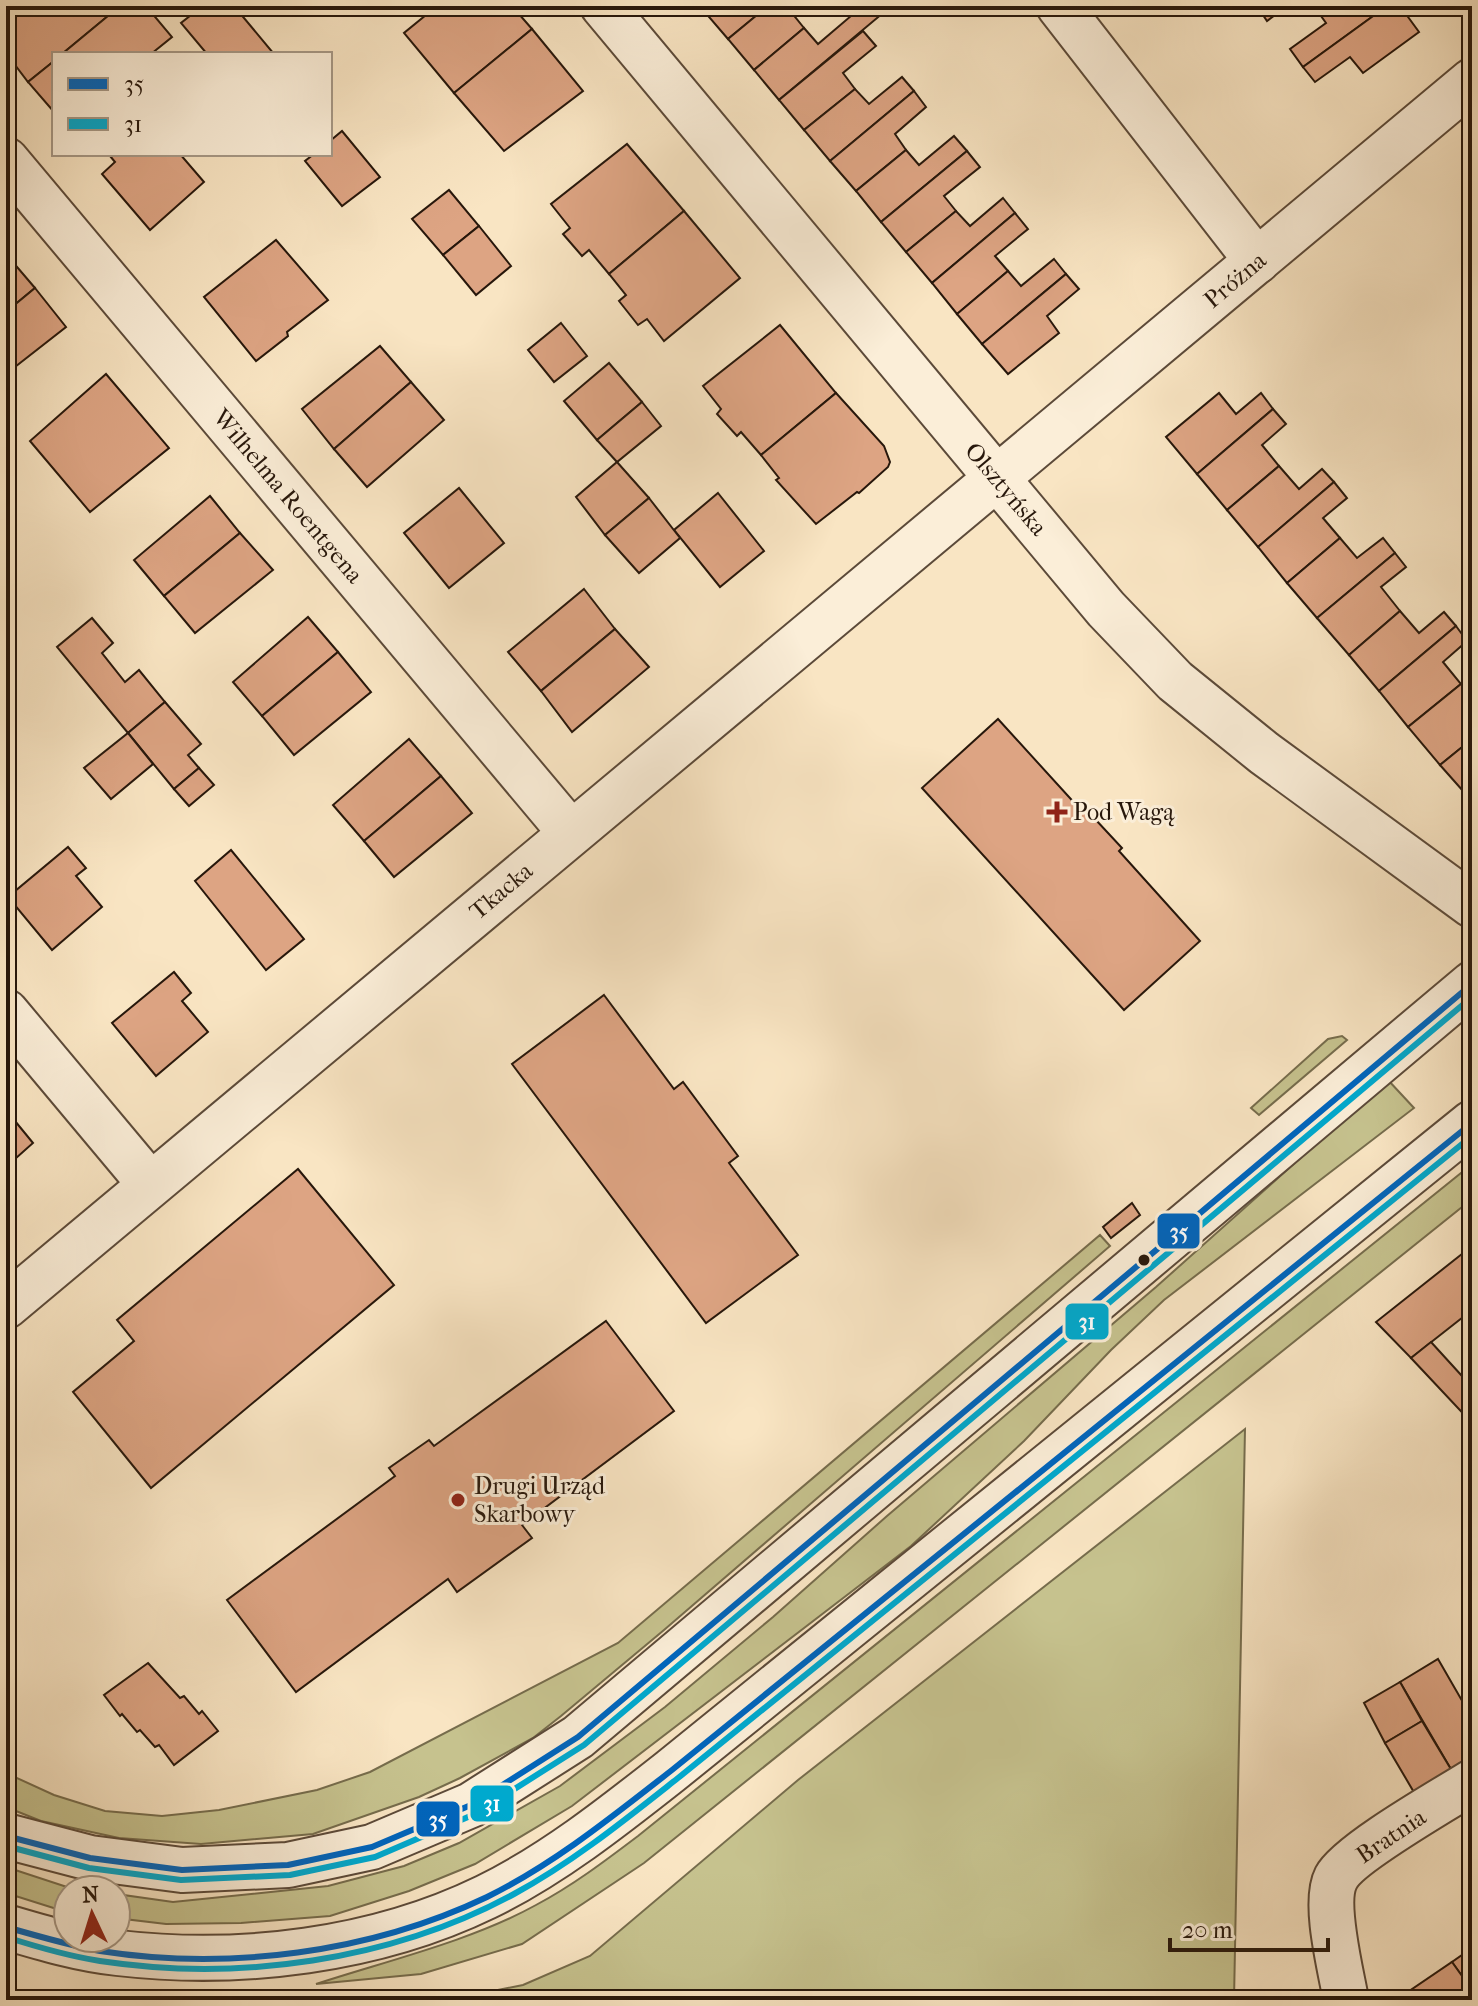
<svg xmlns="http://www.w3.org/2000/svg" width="1478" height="2006" font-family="'IM FELL French Canon',serif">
<rect width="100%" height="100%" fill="#f9e5c3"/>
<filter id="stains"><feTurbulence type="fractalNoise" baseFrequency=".0025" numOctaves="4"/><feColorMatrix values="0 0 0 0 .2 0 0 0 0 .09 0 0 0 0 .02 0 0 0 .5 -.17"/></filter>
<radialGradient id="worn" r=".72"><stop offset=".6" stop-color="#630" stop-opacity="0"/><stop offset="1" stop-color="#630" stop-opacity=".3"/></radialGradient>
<g fill="#c6c28e" stroke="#766c4c" stroke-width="2">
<path d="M1342,1036L1347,1040L1259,1115L1251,1108L1328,1039Z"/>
<path d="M1388,1080L1414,1108L1164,1300L1111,1350L1024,1441L911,1546L572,1806L475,1864L409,1891L330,1916L241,1923L166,1924L116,1918V1894L173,1902L328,1886L404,1866L459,1843L560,1786L665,1707L773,1617L887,1516L1156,1287Z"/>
<path d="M1466,1169L1472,1178V1199L644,1863L522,1944L421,1974L316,1984C386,1961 471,1941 536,1905C572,1886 605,1861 638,1836Z"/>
<path d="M1100,1235L1110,1246L664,1630L561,1716L533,1738L460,1778L419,1797L313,1834L201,1844L119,1838L41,1821L6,1807V1773L54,1795L105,1811L162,1816L219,1810L317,1790L370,1772L618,1643Z"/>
<path d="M1245,1429L1234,2000H424L468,1996L523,1985L590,1956L798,1780Z"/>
<path d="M6,1867L70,1888L87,1890H68V1912L63,1911L6,1893Z"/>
</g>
<g fill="#dda483" stroke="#27170b" stroke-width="2">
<path d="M15,6H120L62,54H54V61L28,82L6,53V24L21,13Z"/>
<path d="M120,6H146L172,37L151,54H62Z"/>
<path d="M199,6H234L274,54H207L181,23L200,8Z"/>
<path d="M437,6H512L532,29L454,93L404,33Z"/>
<path d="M708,6H768L728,39L703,10Z"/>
<path d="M768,6H800L792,13L804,28L754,70L728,39Z"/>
<path d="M850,6H887L889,8L779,100L754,70L804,28L818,44L851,16L846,10Z"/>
<path d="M1257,6H1287L1267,21Z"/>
<path d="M1321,6H1387L1303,67L1290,49L1326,23L1316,9Z"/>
<path d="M1387,6H1400L1419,32L1363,73L1350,57L1315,82L1303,67Z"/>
<path d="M532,29L583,91L504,151L454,93Z"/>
<path d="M863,31L876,46L843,73L855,89L804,130L779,100Z"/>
<path d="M54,61V112L28,82Z"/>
<path d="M902,77L914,91L830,161L804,130L855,89L869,104Z"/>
<path d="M914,91L926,107L895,134L906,150L856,191L830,161Z"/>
<path d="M342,131L380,177L342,206L305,161L314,154H330V141Z"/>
<path d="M954,136L967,151L881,222L856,191L906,150L919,165Z"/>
<path d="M627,144L684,211L609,274L589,250L582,256L563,234L570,228L551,204Z"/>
<path d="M967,151L980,167L944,196L956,211L906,252L881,222Z"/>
<path d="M112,154H180L204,182L150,230L102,174L115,162L110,156Z"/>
<path d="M449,190L479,226L443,255L412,219Z"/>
<path d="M1003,198L1015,213L932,283L906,252L956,211L970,226Z"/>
<path d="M684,211L740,278L664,341L647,319L638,325L619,301L626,295L609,274Z"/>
<path d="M1015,213L1028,229L995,256L1008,271L957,314L932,283Z"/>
<path d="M479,226L511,266L476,295L443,255Z"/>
<path d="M276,240L328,300L287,332L288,336L256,361L204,297Z"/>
<path d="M6,254L35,288L6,312Z"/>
<path d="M1054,259L1066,274L982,344L957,314L1008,271L1021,286Z"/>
<path d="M1066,274L1079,289L1047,316L1059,333L1008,374L982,344Z"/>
<path d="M35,288L66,327L6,374V312Z"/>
<path d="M561,323L587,356L554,382L528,350Z"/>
<path d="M780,325L836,393L761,455L741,432L737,436L717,414L721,409L703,386Z"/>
<path d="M380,346L411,382L334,449L302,409Z"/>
<path d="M609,363L642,402L597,440L564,401Z"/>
<path d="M106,374L169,448L90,512L30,441Z"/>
<path d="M411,382L444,420L367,487L334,449Z"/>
<path d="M836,393L884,446L890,462L888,467L859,493L857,492L816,524L776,480L779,478L761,455Z"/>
<path d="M1219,393L1236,414L1261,393L1273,409L1197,474L1166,437Z"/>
<path d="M642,402L661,426L617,462L597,440Z"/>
<path d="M1273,409L1286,424L1262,445L1279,466L1227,510L1197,474Z"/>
<path d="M617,462L649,498L605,535L576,497Z"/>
<path d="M1279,466L1299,489L1322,469L1334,482L1258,547L1227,510Z"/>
<path d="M1334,482L1347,498L1323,518L1340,538L1287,583L1258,547Z"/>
<path d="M459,488L504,543L449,588L404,533Z"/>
<path d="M718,493L764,551L720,587L674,530Z"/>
<path d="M210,496L240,533L164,596L134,560Z"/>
<path d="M649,498L680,538L639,573L605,535Z"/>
<path d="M240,533L273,570L195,633L164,596Z"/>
<path d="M1340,538L1357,558L1383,538L1395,553L1317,618L1287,583Z"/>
<path d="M1395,553L1406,567L1381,587L1400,611L1349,655L1317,618Z"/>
<path d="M584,589L615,629L541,691L508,652Z"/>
<path d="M1400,611L1419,633L1444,612L1456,626L1379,691L1349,655Z"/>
<path d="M308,617L338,652L262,716L233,682Z"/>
<path d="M92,618L113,643L102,653L125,682L139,670L165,702L128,733L57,647Z"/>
<path d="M1456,626L1467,641L1443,662L1461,684L1408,727L1379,691Z"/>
<path d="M615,629L649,667L572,732L541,691Z"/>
<path d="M338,652L371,692L294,755L262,716Z"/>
<path d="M1461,684L1472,697V739L1440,765L1408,727Z"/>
<path d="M165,702L201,744L188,755L199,768L174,789L128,733Z"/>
<path d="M998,719L1079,808L1082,805L1122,848L1119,851L1200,941L1124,1010L922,788Z"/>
<path d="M128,733L153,764L111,799L84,768Z"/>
<path d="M409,739L441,776L364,841L333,805Z"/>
<path d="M1472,739V799L1471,800L1440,765Z"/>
<path d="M199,768L214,785L189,806L174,789Z"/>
<path d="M441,776L472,813L394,877L364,841Z"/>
<path d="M68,847L86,868L76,876L102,907L52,950L8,897Z"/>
<path d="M231,850L304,939L266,970L195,881Z"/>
<path d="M174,972L191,993L182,1001L208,1032L156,1076L112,1023Z"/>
<path d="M604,995L674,1089L683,1082L738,1156L729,1163L798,1255L706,1323L512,1064Z"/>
<path d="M6,1110L33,1143L6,1167Z"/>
<path d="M298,1169L394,1285L151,1488L73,1392L134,1341L117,1320Z"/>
<path d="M1132,1203L1140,1215L1111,1238L1103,1227Z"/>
<path d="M1472,1246V1310L1411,1358L1376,1322Z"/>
<path d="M606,1321L674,1411L522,1525L532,1538L457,1592L448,1579L296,1692L227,1600L395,1476L389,1468L429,1440L434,1446Z"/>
<path d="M1431,1342L1472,1387V1423L1411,1358Z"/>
<path d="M1438,1659L1472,1718V1758L1452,1771L1400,1682Z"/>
<path d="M148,1663L180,1698L184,1696L199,1714L202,1711L218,1731L174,1765L159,1745L155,1747L140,1730L137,1732L122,1714L120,1716L104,1695Z"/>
<path d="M1400,1682L1422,1721L1385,1743L1364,1703Z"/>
<path d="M1422,1721L1452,1771L1415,1794L1385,1743Z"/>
<path d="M1472,1948V1990L1452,1962Z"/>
<path d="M1452,1962L1472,1990V2000H1396Z"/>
</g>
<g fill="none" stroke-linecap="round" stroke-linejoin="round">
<defs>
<g id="minor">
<path d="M603,6L1106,609L1175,681L1264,753L1472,905"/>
<path d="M1059,6L1257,261"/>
<path d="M6,160L571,833"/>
<path d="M6,1012L150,1184"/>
<path d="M6,1306L1472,81"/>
<path d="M6,1836L90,1858L182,1870L288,1865L372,1847L471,1805L578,1737L1472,984"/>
<path d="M6,1927C43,1938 80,1949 118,1953C241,1967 375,1951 486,1897C552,1865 615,1815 672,1770L1472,1123"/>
<path d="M1346,2000C1341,1971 1323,1903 1336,1878C1348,1854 1445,1799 1472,1782"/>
</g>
</defs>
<use href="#minor" stroke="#5c4a39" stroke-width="48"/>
<use href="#minor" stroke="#fbeed8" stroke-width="44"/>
<defs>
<g id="bus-1">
<path d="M6,1836L90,1858L182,1870L288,1865L372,1847L471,1805L578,1737L1472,984"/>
<path d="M6,1927C37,1936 68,1945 100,1951C228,1971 370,1953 487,1897C554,1864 613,1816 672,1770L1472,1123"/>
</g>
<g id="bus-2">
<path d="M6,1846L89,1868L181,1880L290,1875L375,1857L475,1814L584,1745L1472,997"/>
<path d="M6,1937C37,1947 68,1956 100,1961C238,1982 391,1961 514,1894C573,1862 626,1819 678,1778L1472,1136"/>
</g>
</defs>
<use href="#bus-1" stroke="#fbeed8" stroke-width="12"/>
<use href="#bus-2" stroke="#fbeed8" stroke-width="12"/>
<use href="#bus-1" stroke="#0065bd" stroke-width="6"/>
<use href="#bus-2" stroke="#00a9ce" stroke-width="6"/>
</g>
<g fill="#8f2418" stroke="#fbeed8" stroke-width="3">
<path d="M1053 800h8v8h8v8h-8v8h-8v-8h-8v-8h8z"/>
<circle cx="458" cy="1500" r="8"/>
</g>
<circle fill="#27170b" stroke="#fbeed8" stroke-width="3" cx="1144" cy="1260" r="7"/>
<g text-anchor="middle" stroke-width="6" stroke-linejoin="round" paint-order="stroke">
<g font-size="24" fill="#27170b" stroke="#fbeed8">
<text transform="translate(1235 280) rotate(-40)" y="8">Próżna</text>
<text transform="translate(1006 489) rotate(50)" y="8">Olsztyńska</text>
<text transform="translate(288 496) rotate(50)" y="8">Wilhelma Roentgena</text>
<text transform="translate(501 891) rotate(-40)" y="8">Tkacka</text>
<text transform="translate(1391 1836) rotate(-34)" y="8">Bratnia</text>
</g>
<g font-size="24" fill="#27170b" stroke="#fbeed8" text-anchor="start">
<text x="1073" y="820">Pod Wagą</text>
<text x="474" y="1494">Drugi Urząd<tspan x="474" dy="28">Skarbowy</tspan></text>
</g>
</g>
<g stroke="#fbeed8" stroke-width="3">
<rect x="1156" y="1212" width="45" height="38" rx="8" fill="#0065bd"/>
<rect x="1064" y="1302" width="46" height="39" rx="8" fill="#00a9ce"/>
<rect x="469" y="1784" width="46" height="39" rx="8" fill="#00a9ce"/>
<rect x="415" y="1800" width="46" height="38" rx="8" fill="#0065bd"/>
</g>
<g font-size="22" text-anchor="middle" font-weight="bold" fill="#fff">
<text x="1179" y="1239">35</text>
<text x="1087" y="1329">31</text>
<text x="492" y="1811">31</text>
<text x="438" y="1827">35</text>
</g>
<rect width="1478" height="2006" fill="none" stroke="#f9e5c3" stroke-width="32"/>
<rect x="8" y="8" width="1462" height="1990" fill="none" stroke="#27170b" stroke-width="4"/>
<rect x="16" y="16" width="1446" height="1974" fill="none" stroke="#27170b" stroke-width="2"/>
<rect x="52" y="52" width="280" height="104" fill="#fbeed8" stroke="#a69886" stroke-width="2"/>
<rect x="68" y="78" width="40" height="12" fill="#0065bd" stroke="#a69886" stroke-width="2"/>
<text x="124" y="92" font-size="24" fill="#27170b">35</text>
<rect x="68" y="118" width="40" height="12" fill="#00a9ce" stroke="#a69886" stroke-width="2"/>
<text x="124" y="132" font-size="24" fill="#27170b">31</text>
<g transform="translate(92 1914) rotate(356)"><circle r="38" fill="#fbeed8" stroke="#a69886" stroke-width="2"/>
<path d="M0-6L14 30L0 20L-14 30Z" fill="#8f2418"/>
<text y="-12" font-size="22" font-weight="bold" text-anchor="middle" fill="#27170b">N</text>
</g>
<path d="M1170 1938v12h158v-12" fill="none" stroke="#27170b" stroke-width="4"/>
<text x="1182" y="1938" font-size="24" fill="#27170b" stroke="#fbeed8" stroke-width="6" paint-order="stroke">20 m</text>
<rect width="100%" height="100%" filter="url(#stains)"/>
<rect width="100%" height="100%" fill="url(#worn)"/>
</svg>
